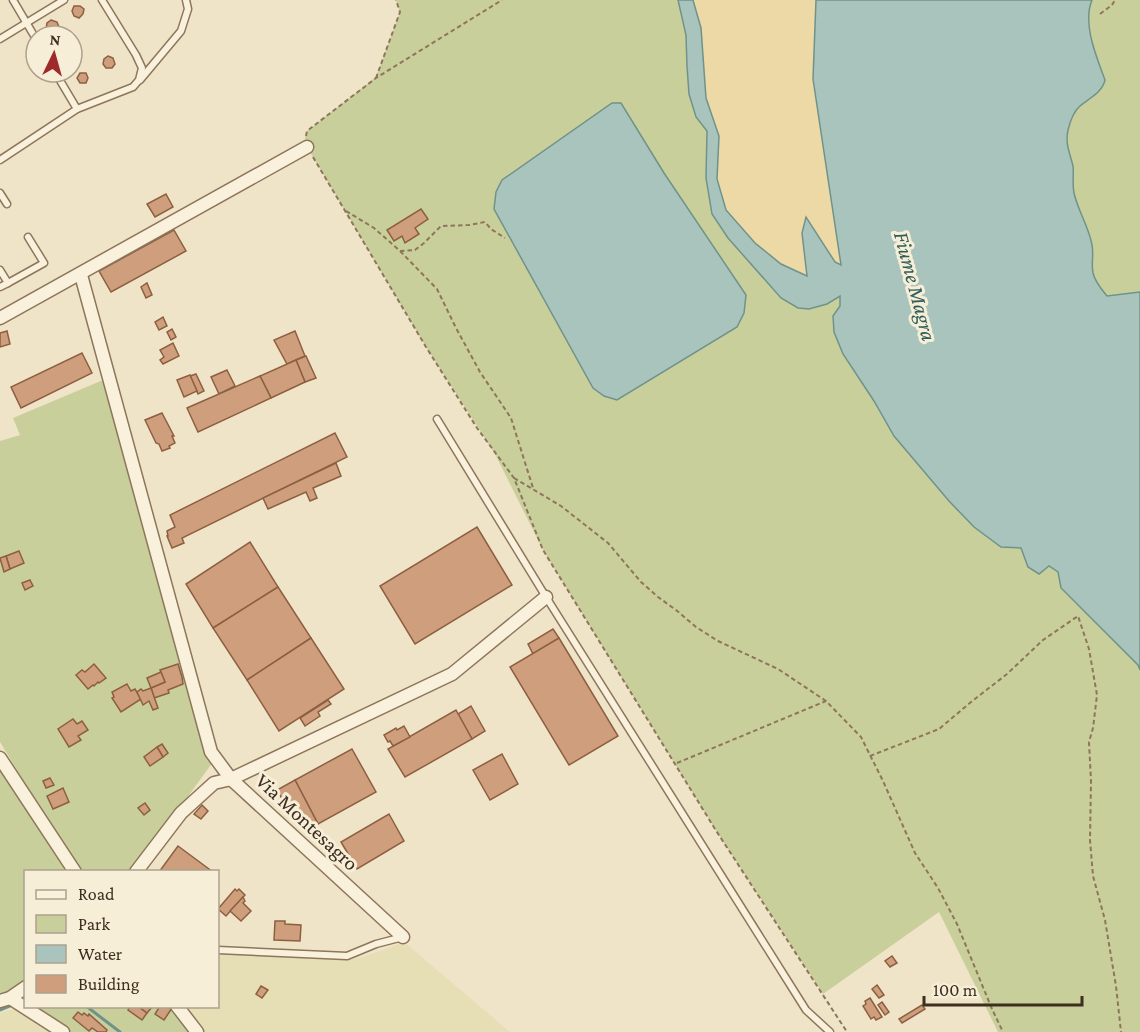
<svg xmlns="http://www.w3.org/2000/svg" width="1140" height="1032" font-family="'Crimson Pro',serif">
<rect width="100%" height="100%" fill="#f0e4c8"/>
<g fill="#e6deb5">
<path d="M404,942L510,1032H204L188,1007L218,1006V949L350,960L369,955Z"/>
<path d="M17,1008L52,1032H0V1013Z"/>
</g>
<g fill="#c9cf9b" fill-rule="evenodd">
<path d="M396,0H678L686,35L687,66L689,94L696,117L707,131L706,146L712,214L728,238L759,274L781,298L798,308L841,295L840,306L833,316L874,401L894,436L949,501L974,527L1001,547L1021,548L1028,567L1039,574L1049,566L1058,572L1061,588L1138,665L1140,670V1032H998L939,912L823,994L715,829L543,550L495,454L426,347L307,147L305,138L307,131L376,77L400,12ZM612,103H621L664,173L601,111ZM421,209L428,219L415,228L418,234L406,243L402,236L394,241L388,230Z"/>
<path d="M1092,0H1140V292L1107,297L1099,286L1093,273L1092,246L1084,220L1074,195L1072,181L1073,168L1067,147L1068,131L1074,113L1080,106L1092,98C1093,83 1096,66 1094,51C1092,34 1085,17 1092,0Z"/>
<path d="M103,380L218,755L134,871H78L0,742V441L20,435L13,418Z"/>
<path d="M0,761L74,871L26,872L25,985L0,1000Z"/>
<path d="M29,1007H172L192,1032H68Z"/>
</g>
<path fill="#ecd9a5" d="M693,0H816L813,79L841,266L835,262L807,218L802,233L807,276L781,264L755,243L726,210L717,179L719,136L706,98L701,28Z"/>
<g fill="#a9c4bc" stroke="#6f938a" stroke-width="1.5">
<path d="M678,0H693L701,28L706,98L719,136L717,179L726,210L755,243L781,264L807,276L802,233L806,217L835,262L841,265L813,79L816,0H1092C1082,24 1097,58 1105,80C1102,93 1089,98 1080,106C1073,112 1070,122 1068,130C1065,145 1070,153 1073,166C1074,175 1072,184 1074,193C1078,211 1089,227 1092,245C1094,254 1091,264 1093,273C1095,282 1102,290 1107,296L1140,292V670L1138,665L1061,588L1058,572L1049,566L1039,574L1028,567L1021,548L1001,547L974,527L949,501L894,436L874,401L843,354L834,332L833,316L840,306V296L827,304L809,309L798,308L781,298L728,238L712,214L706,178L707,131L696,117L689,94L687,66L686,35Z"/>
<path d="M612,103H621L664,173L746,295L744,313L737,327L617,400L604,396L593,388L494,209L496,192L502,180Z"/>
</g>
<g fill="none" stroke-linecap="round" stroke-linejoin="round">
<g stroke="#6f938a" stroke-width="3">
<path d="M86,1006L120,1032"/>
<path d="M0,1010L12,1005"/>
</g>
</g>
<g fill="#cf9f7d" stroke="#8d5f41" stroke-width="1.5">
<path d="M74,6H80L84,9L83,14L79,18L74,16L72,11Z"/>
<path d="M51,20L57,22L59,27L56,32L50,33L46,29L47,23Z"/>
<path d="M108,56L113,58L115,64L112,68H106L103,64L104,59Z"/>
<path d="M80,73H86L88,78L86,83H80L77,78Z"/>
<path d="M166,194L173,207L155,217L147,204Z"/>
<path d="M421,209L428,219L415,228L419,234L405,243L402,236L394,241L387,230Z"/>
<path d="M174,230L186,251L111,292L99,271Z"/>
<path d="M147,283L152,295L146,298L141,287Z"/>
<path d="M163,317L167,326L159,330L155,322Z"/>
<path d="M172,329L176,337L171,340L167,332Z"/>
<path d="M7,331L10,344L0,347V333Z"/>
<path d="M295,331L305,356L287,364L274,340Z"/>
<path d="M173,343L179,356L163,364L160,360L164,357L160,350Z"/>
<path d="M82,353L92,373L21,408L11,387Z"/>
<path d="M306,356L316,378L305,382L296,360Z"/>
<path d="M296,360L305,382L271,398L260,376Z"/>
<path d="M227,370L235,386L219,394L211,377Z"/>
<path d="M196,374L204,391L198,394L190,376Z"/>
<path d="M190,375L197,391L184,397L177,380Z"/>
<path d="M260,376L271,398L198,432L187,408Z"/>
<path d="M162,413L174,436H172L175,443L169,446L170,448L162,451L159,444L156,443L145,420Z"/>
<path d="M335,433L347,457L182,538L184,543L172,548L167,536H168L167,531L175,527L170,515Z"/>
<path d="M336,463L341,476L313,488L317,498L310,501L306,492L268,509L263,498Z"/>
<path d="M477,527L512,585L415,644L380,586Z"/>
<path d="M250,542L278,587L213,628L186,584Z"/>
<path d="M19,551L24,563L10,569L6,556Z"/>
<path d="M6,556L10,569L4,572L0,558Z"/>
<path d="M30,580L33,586L25,590L22,583Z"/>
<path d="M278,587L311,638L247,680L213,628Z"/>
<path d="M553,629L559,638L533,654L528,644Z"/>
<path d="M311,638L344,689L279,731L247,680Z"/>
<path d="M559,638L618,736L569,765L510,667Z"/>
<path d="M94,664L106,678L99,683L98,682L94,686L93,685L88,689L76,675L82,670L85,672Z"/>
<path d="M178,664L182,677L183,684L168,690L169,693L154,698L151,688L165,682L160,670Z"/>
<path d="M161,672L165,682L151,688L147,678Z"/>
<path d="M127,684L131,691L135,689L141,699L121,712L112,698L114,697L112,692Z"/>
<path d="M151,688L158,708L153,710L149,701L143,705L137,692L141,689L143,691Z"/>
<path d="M328,700L331,704L318,712L320,716L305,726L300,718Z"/>
<path d="M471,706L485,731L472,739L458,714Z"/>
<path d="M456,710L472,739L405,777L388,749Z"/>
<path d="M73,719L77,724L82,721L88,730L78,736L81,740L69,747L58,729Z"/>
<path d="M404,726L410,737L393,746L390,741L388,742L384,735L396,728L397,730Z"/>
<path d="M162,744L168,753L163,757L157,747Z"/>
<path d="M157,747L163,757L150,766L144,757Z"/>
<path d="M352,749L376,792L318,824L295,780Z"/>
<path d="M502,754L518,784L490,800L473,770Z"/>
<path d="M50,778L54,785L46,788L43,781Z"/>
<path d="M295,780L318,824L306,831L297,816L293,818L277,790Z"/>
<path d="M63,788L69,802L53,809L47,796Z"/>
<path d="M145,803L150,810L144,815L138,808Z"/>
<path d="M202,805L208,811L201,819L194,814Z"/>
<path d="M389,814L404,841L357,869L341,842Z"/>
<path d="M178,846L213,872H159Z"/>
<path d="M235,889L237,891L239,889L245,895L226,916L218,909Z"/>
<path d="M243,897L245,901L243,903L251,911L241,921L230,911Z"/>
<path d="M275,921H285V924L301,925L300,941L274,940Z"/>
<path d="M892,956L897,963L890,967L885,961Z"/>
<path d="M877,985L884,995L879,998L872,989Z"/>
<path d="M261,986L268,990L262,998L256,994Z"/>
<path d="M870,998L882,1017L876,1020L874,1017L871,1019L863,1006L866,1004L865,1001Z"/>
<path d="M882,1002L889,1012L885,1015L878,1005Z"/>
<path d="M922,1005L925,1009L902,1023L899,1019Z"/>
<path d="M130,1006H138L147,1013L142,1020L128,1010Z"/>
<path d="M138,1006H153L147,1013Z"/>
<path d="M160,1006L172,1008L164,1020L155,1014Z"/>
<path d="M78,1012L82,1015L84,1013L88,1016L89,1014L107,1030L106,1032H98L92,1028L89,1031L73,1018Z"/>
</g>
<g fill="none" stroke-linecap="round" stroke-linejoin="round">
<defs>
<g id="service">
<path d="M13,0L36,39"/>
<path d="M0,39L64,0"/>
<path d="M55,72L77,109"/>
<path d="M140,80L181,31L188,9L186,0"/>
<path d="M0,160L77,109L133,87L139,80L142,68L136,55L102,0"/>
<path d="M0,193L7,204"/>
<path d="M0,270L8,283L0,287"/>
<path d="M8,283L44,263L28,237"/>
<path d="M437,419L546,597L806,1010L830,1032"/>
<path d="M218,950L347,956L376,944L403,937"/>
</g>
<g id="minor">
<path d="M81,275L211,752L231,779L452,674L546,597"/>
<path d="M0,318L307,147"/>
<path d="M0,758L75,872"/>
<path d="M136,872L181,813L214,783L231,779L403,937"/>
<path d="M10,998L63,1032"/>
<path d="M0,1001L10,998L26,987"/>
<path d="M177,1006L197,1032"/>
</g>
</defs>
<use href="#service" stroke="#8d765c" stroke-width="9"/>
<use href="#minor" stroke="#8d765c" stroke-width="15"/>
<g stroke="#8d765c" stroke-width="2" stroke-dasharray="4.5 3" stroke-linecap="butt">
<path d="M1100,14L1112,5L1115,0"/>
<path d="M376,78L400,12L396,0"/>
<path d="M306,136L307,131L376,78L502,0"/>
<path d="M313,157L426,347L477,428L514,478L543,550L715,829L847,1032"/>
<path d="M346,211L374,228L400,251L437,289L456,328L480,372L511,418L533,488"/>
<path d="M400,251L415,250L424,243L441,226L469,225L485,222L491,229L505,238"/>
<path d="M514,478L561,506L608,543L641,582L658,597L676,610L696,627L718,641L778,669L826,701L861,737L883,781L915,853L938,888L957,924L992,1009L1003,1032"/>
<path d="M870,756L939,729L971,702L1007,674L1043,640L1078,616L1089,649L1097,695L1093,728L1089,742L1091,781L1090,840L1093,876L1105,920L1116,986L1121,1032"/>
<path d="M677,763L826,701"/>
</g>
<use href="#service" stroke="#faf1dc" stroke-width="6"/>
<use href="#minor" stroke="#faf1dc" stroke-width="12"/>
</g>
<g text-anchor="middle" stroke-width="6" stroke-linejoin="round" paint-order="stroke">
<g font-size="21" fill="#3d2e20" stroke="#f7eed8">
<text transform="translate(307 822) rotate(43)" y="7">Via Montesagro</text>
</g>
<g font-size="22" font-style="italic" fill="#2f5d5a" stroke="#f7eed8">
<text transform="translate(916 286) rotate(75)" y="8">Fiume Magra</text>
</g>
</g>
<rect x="24" y="870" width="195" height="138" fill="#f7eed8" stroke="#ada18e" stroke-width="1.5"/>
<rect x="36" y="890" width="30" height="9" fill="#faf1dc" stroke="#ada18e" stroke-width="1.5"/>
<text x="78" y="900" font-size="18" fill="#3d2e20">Road</text>
<rect x="36" y="915" width="30" height="18" fill="#c9cf9b" stroke="#ada18e" stroke-width="1.5"/>
<text x="78" y="930" font-size="18" fill="#3d2e20">Park</text>
<rect x="36" y="945" width="30" height="18" fill="#a9c4bc" stroke="#ada18e" stroke-width="1.5"/>
<text x="78" y="960" font-size="18" fill="#3d2e20">Water</text>
<rect x="36" y="975" width="30" height="18" fill="#cf9f7d" stroke="#ada18e" stroke-width="1.5"/>
<text x="78" y="990" font-size="18" fill="#3d2e20">Building</text>
<g transform="translate(54 54) rotate(5)"><circle r="28" fill="#f7eed8" stroke="#ada18e" stroke-width="1.5"/>
<path d="M0-4.5L10 22L0 15L-10 22Z" fill="#9e2a2b"/>
<text y="-9" font-size="16" font-weight="bold" text-anchor="middle" fill="#3d2e20">N</text>
</g>
<path d="M924 996v9h158v-9" fill="none" stroke="#3d2e20" stroke-width="3"/>
<text x="933" y="996" font-size="18" fill="#3d2e20" stroke="#f7eed8" stroke-width="4.5" paint-order="stroke">100 m</text>
</svg>
